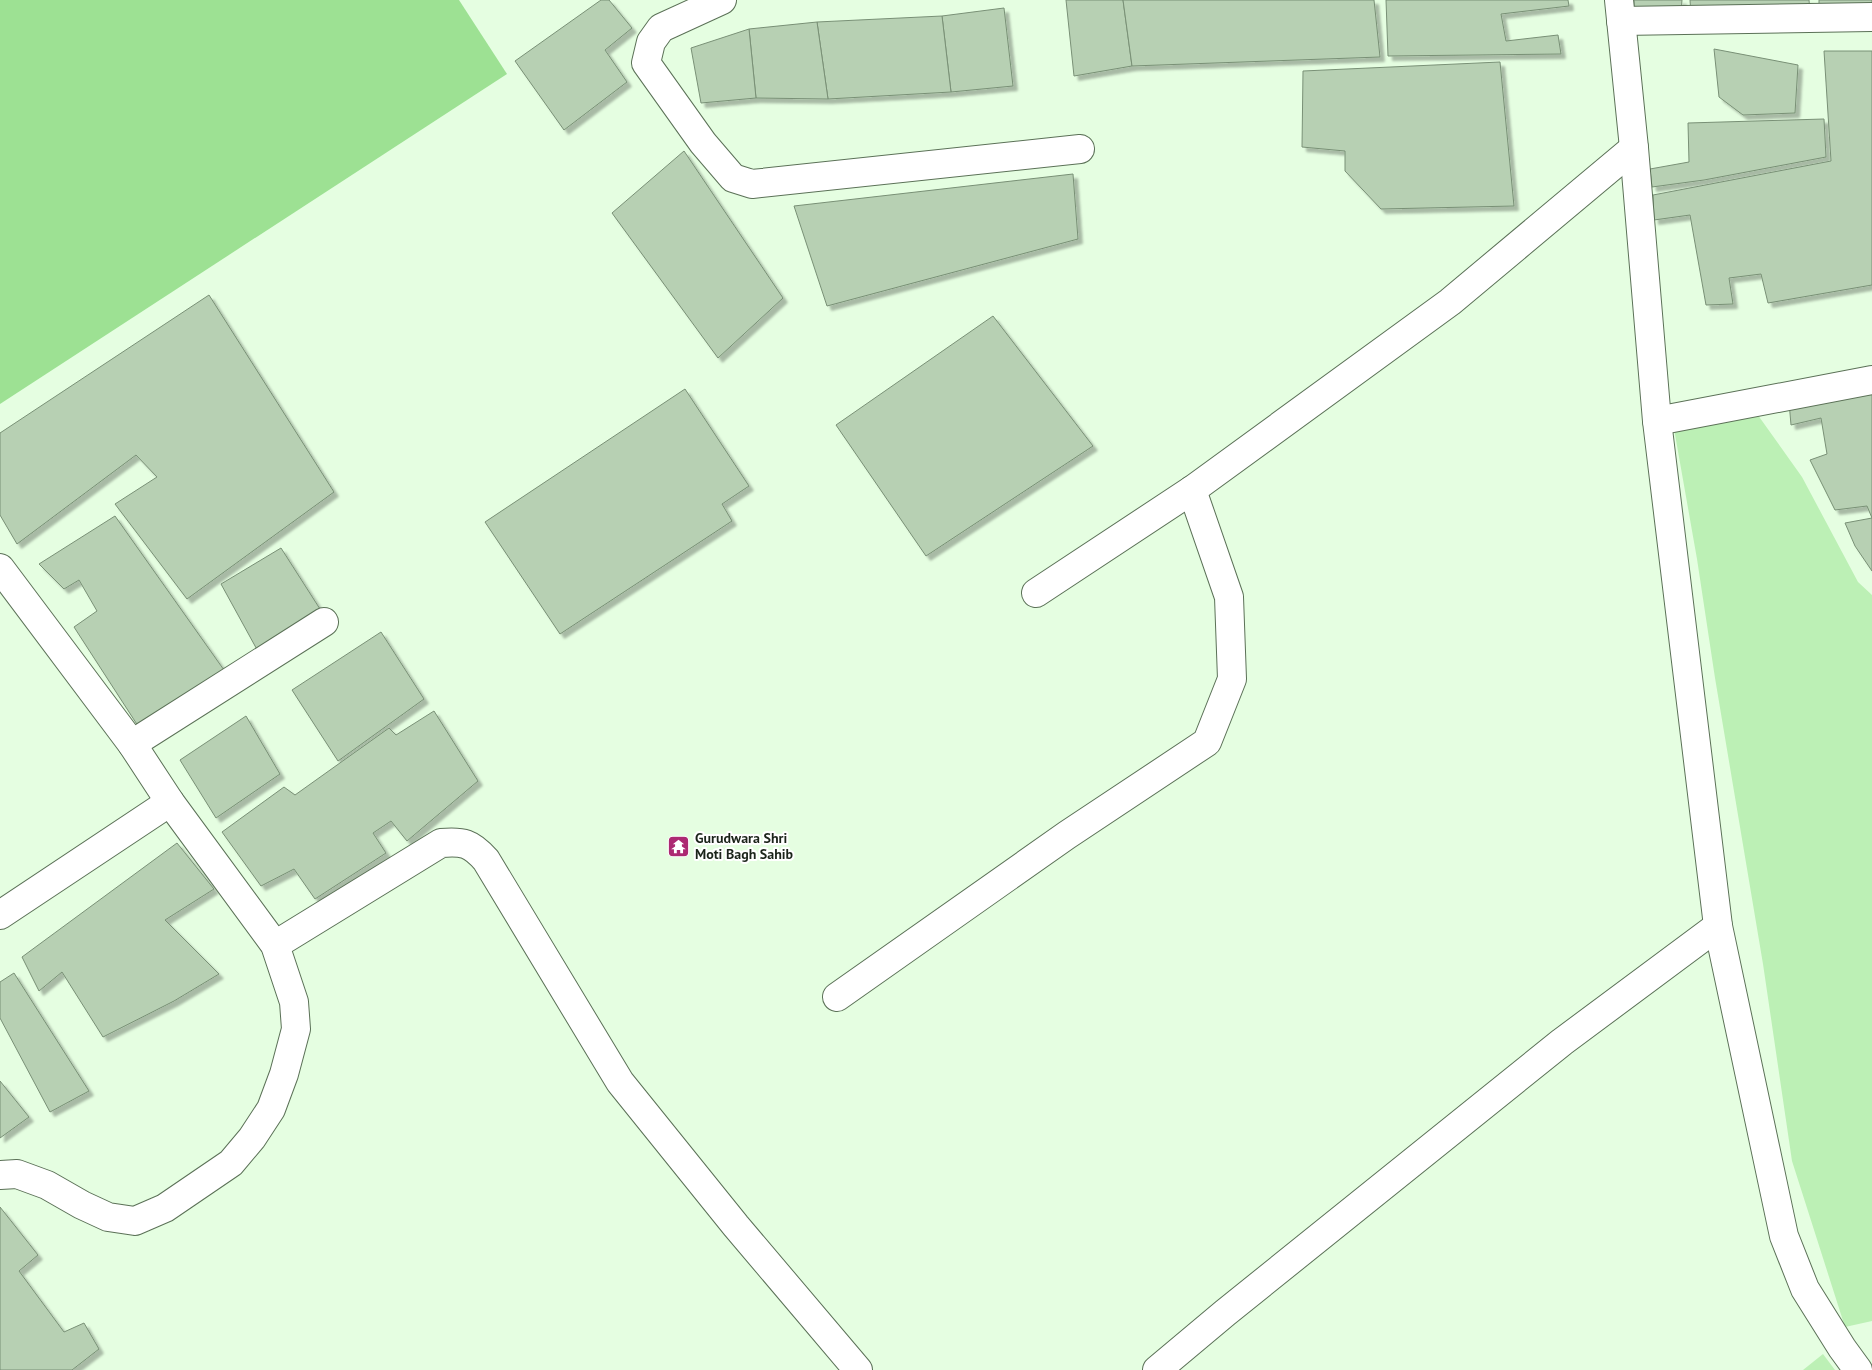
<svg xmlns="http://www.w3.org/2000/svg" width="1872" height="1370" font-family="'PT Sans',sans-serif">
<defs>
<filter id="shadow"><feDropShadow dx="4.5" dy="4.5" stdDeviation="1" flood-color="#0004"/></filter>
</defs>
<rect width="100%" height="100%" fill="#e5fee1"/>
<g fill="#bcf0b5">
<path d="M1750,404L1802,477L1858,582L1872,595V1321L1845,1327L1792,1161L1763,964L1715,678L1697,559L1673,423Z"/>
<path d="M1823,1354L1835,1370H1803Z"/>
</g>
<path fill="#9de193" d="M0,0H459L507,74L0,404Z"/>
<g fill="#b7d0b3" stroke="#799076" filter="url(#shadow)">
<path d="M601,0H609L632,28L605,50L627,82L564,130L515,61Z"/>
<path d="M1066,0H1123L1132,66L1074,76Z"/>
<path d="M1123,0H1374L1380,57L1132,66Z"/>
<path d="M1386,0H1568L1569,6L1501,14L1506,41L1558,35L1561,54L1388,56Z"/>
<path d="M1634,0H1682L1681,12L1634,14Z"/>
<path d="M1690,0H1809L1810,11L1691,15Z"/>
<path d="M1819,0H1872V4L1819,8Z"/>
<path d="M1004,8L1013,86L951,92L942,16Z"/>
<path d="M942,16L951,92L828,99L817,22Z"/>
<path d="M817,22L828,99L756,98L749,29Z"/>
<path d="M749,29L756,98L701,103L691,48Z"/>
<path d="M1714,49L1798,65L1795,113L1743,115L1719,97Z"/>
<path d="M1824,51H1872V285L1768,303L1761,274L1729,278L1733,304L1706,305L1690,215L1654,220L1653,195L1831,161Z"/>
<path d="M1500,62L1514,206L1381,209L1345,171V151L1302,147L1303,71Z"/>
<path d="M1824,119L1826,157L1704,180L1652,187L1650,169L1689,162L1688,123Z"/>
<path d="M684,151L783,298L718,358L612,213Z"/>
<path d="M1073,174L1078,239L827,306L794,206Z"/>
<path d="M209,295L334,492L187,599L115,504L157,477L136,455L17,544L0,515V433Z"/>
<path d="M993,316L1093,446L926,556L836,425Z"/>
<path d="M685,389L749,486L722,504L732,521L560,634L485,522Z"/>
<path d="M1872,390V571L1855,546L1845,523L1872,518L1867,506L1835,510L1810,460L1827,454L1821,418L1791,425L1789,402Z"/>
<path d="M115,516L224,670L140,729L74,627L97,611L79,580L64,589L39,564Z"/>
<path d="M281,548L320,609L260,655L221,584Z"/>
<path d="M381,632L424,699L338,761L292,690Z"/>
<path d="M434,711L478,781L407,841L391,821L373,833L386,853L315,899L294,869L261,886L222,832L284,787L295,795L389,728L396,735Z"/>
<path d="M246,716L280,774L216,818L180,760Z"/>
<path d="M177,843L214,889L165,920L219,974L174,1001L103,1037L62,972L39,991L22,957Z"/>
<path d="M14,973L89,1091L50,1112L0,1018V982Z"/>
<path d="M0,1081L29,1117L0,1138Z"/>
<path d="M0,1207L38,1255L19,1271L64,1332L84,1323L99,1349L72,1370H0Z"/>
</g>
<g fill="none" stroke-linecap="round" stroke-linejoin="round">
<defs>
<g id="minor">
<path d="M722,0L661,28L651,42L646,63L703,143L733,178L752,184L1080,149"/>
<path d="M1619,0L1634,148L1657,421L1718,926L1784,1236L1805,1289L1842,1348L1858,1370"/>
<path d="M1621,21L1872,17"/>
<path d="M1657,421L1872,380"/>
<path d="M0,568L132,744L170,802L275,945L294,1002L296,1029L284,1074L271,1109L252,1138L231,1163L165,1208L135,1221L108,1217L82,1205L47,1185L17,1174L0,1175"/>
<path d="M1036,593L1192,490L1450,302L1634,148"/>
<path d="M132,744L324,622"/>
<path d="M0,915L170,802"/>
<path d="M275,945L441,843C463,841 471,843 486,860L620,1082L736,1226L858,1370"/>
<path d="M837,997L1067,835L1207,742L1232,679L1229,597L1192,490"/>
<path d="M1157,1370L1225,1313L1562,1042L1718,926"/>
</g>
</defs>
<use href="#minor" stroke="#5b7157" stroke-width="30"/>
<use href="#minor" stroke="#fff" stroke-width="28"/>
</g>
<defs>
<symbol id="temple-square" viewBox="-11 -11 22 22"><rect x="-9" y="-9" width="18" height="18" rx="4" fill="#ac2972" stroke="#fff"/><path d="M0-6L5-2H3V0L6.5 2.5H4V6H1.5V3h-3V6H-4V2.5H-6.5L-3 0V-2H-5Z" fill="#fff"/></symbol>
</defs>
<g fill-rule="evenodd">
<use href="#temple-square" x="666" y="834" width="25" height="25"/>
</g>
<g text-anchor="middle" stroke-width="4" stroke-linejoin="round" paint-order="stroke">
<g font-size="14" font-weight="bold" fill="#1b241a" stroke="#fff" text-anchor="start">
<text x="695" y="843">Gurudwara Shri<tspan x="695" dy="16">Moti Bagh Sahib</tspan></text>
</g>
</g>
</svg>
